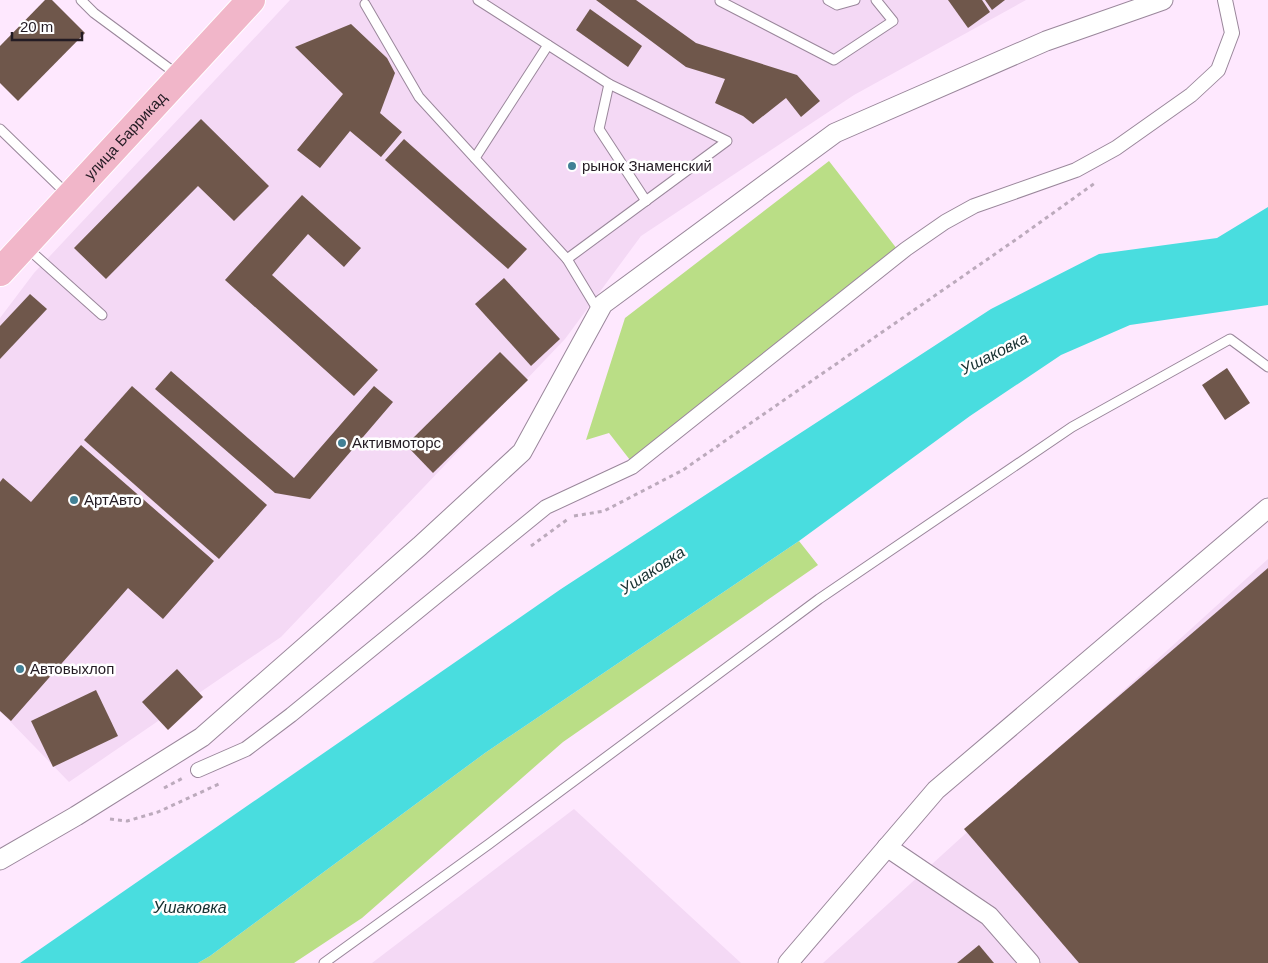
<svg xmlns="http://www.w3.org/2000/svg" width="1268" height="963" font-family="Arial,sans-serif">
<rect width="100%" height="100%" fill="#fee8fe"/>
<g fill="#f4d9f5">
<path d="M290,0H1026L854,95L641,236L565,339L281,637L69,782L0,711V318L34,273Z"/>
<path d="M1268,559V963H823Z"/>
<path d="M574,809L741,963H372Z"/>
</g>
<g fill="#bade86">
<path d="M829,161L904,258L637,469L609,433L586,440L625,318Z"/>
<path d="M799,541L818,565L563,742L362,918L294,963H198L210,956L485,753Z"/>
</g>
<path fill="#49dddf" d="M1268,207V305L1130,325L1061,355L970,416L799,541L485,753L210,956L198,963H20L561,589L991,309L1099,254L1217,238Z"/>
<g fill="#6f574b">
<path d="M45,0H52L85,33L18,101L0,83V46Z"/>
<path d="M596,0H636L696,43L797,75L820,101L801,117L786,98L753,124L743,116L715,103L725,79L686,67Z"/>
<path d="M948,0H982L990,12L968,28Z"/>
<path d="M985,0H1005L992,10Z"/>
<path d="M590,9L642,46L628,67L576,30Z"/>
<path d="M351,24L387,58L395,73L380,113L402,132L381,157L350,131L320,168L297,150L343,94L295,47Z"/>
<path d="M201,119L269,186L234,221L198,186L106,279L74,248Z"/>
<path d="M404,139L527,249L508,269L385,160Z"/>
<path d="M302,195L361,248L344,267L308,234L272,275L378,370L354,396L225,280Z"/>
<path d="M504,278L560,339L531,366L475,304Z"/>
<path d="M30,294L47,309L0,359V326Z"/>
<path d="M500,352L528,380L433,473L406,445Z"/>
<path d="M1227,368L1250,403L1225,420L1202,385Z"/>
<path d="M171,371L294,478L374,386L393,402L310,499L275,493L155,389Z"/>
<path d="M132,386L267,505L219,559L84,440Z"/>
<path d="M81,445L214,561L163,619L128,588L11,721L0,711V482L3,478L31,502Z"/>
<path d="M1268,568V963H1079L964,829Z"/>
<path d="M177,669L203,697L168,730L142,702Z"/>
<path d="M96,690L118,736L53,767L31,721Z"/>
<path d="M979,945L994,963H957Z"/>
</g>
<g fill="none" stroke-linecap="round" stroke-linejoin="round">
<defs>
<g id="service">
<path d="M81,0L94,13L178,75"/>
<path d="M828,0L837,5L855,0"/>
<path d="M720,1L834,60L893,21L876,0"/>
<path d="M365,4L419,97L567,259L727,141L609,84L478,0"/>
<path d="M609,84L599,129L646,201"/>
<path d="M0,129L68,195"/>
<path d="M475,158L548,45"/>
<path d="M26,247L102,315"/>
<path d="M567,259L599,312"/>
<path d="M324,963L489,844L819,599L1072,427L1230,339L1268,367"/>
</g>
<path id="pedestrian" d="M198,770L246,749L291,715L546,507L632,467L906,249L945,222L974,206L1076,170L1116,148L1191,95L1218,70L1232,33L1225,0"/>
<g id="minor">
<path d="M887,847L989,916L1030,963"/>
<path d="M0,860L76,816L202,737L259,687L420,546L522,452L603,304L835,133L1046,41L1163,0"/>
<path d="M788,963L936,790L1268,508"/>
</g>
<g id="primary">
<path id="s1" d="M0,272L251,0"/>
</g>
</defs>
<use href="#service" stroke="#9a879b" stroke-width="11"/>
<use href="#pedestrian" stroke="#9a879b" stroke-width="16"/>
<use href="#minor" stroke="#9a879b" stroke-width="21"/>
<use href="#primary" stroke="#fff" stroke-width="30"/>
<g stroke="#bcaabc" stroke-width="3" stroke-dasharray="4 4" stroke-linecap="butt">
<path d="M574,516L604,511L683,470L1021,236L1095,183"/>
<path d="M531,546L568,519"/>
<path d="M164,788L183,778"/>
<path d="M110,819L127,821L158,812L221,783"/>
</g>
<use href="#service" stroke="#fff" stroke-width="9"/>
<use href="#pedestrian" stroke="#fff" stroke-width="14"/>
<use href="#minor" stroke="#fff" stroke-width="19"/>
<use href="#primary" stroke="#f1b6c9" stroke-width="28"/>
</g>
<g fill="#418095" stroke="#fff" stroke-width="2">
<circle cx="572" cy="166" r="5"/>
<circle cx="342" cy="443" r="5"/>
<circle cx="74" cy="500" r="5"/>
<circle cx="20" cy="669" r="5"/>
</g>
<g text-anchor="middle" stroke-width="5" stroke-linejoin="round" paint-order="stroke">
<g font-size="15" fill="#231b23" stroke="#fff">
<text dy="5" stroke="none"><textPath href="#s1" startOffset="185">улица Баррикад</textPath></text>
</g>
<g font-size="15" fill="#231b23" stroke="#fff" text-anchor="start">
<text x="582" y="171">рынок Знаменский</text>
<text x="352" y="448">Активмоторс</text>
<text x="84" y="505">АртАвто</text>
<text x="30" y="674">Автовыхлоп</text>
</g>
<g font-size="16" font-style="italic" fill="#173030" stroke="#fff">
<text transform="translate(994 353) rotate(-27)" y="6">Ушаковка</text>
<text transform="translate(652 570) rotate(-33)" y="6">Ушаковка</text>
<text x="190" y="913">Ушаковка</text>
</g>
</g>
<path d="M12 32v8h70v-8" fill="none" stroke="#231b23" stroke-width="2.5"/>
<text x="20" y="32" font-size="15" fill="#231b23" stroke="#ffffff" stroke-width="4" paint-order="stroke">20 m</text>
</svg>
